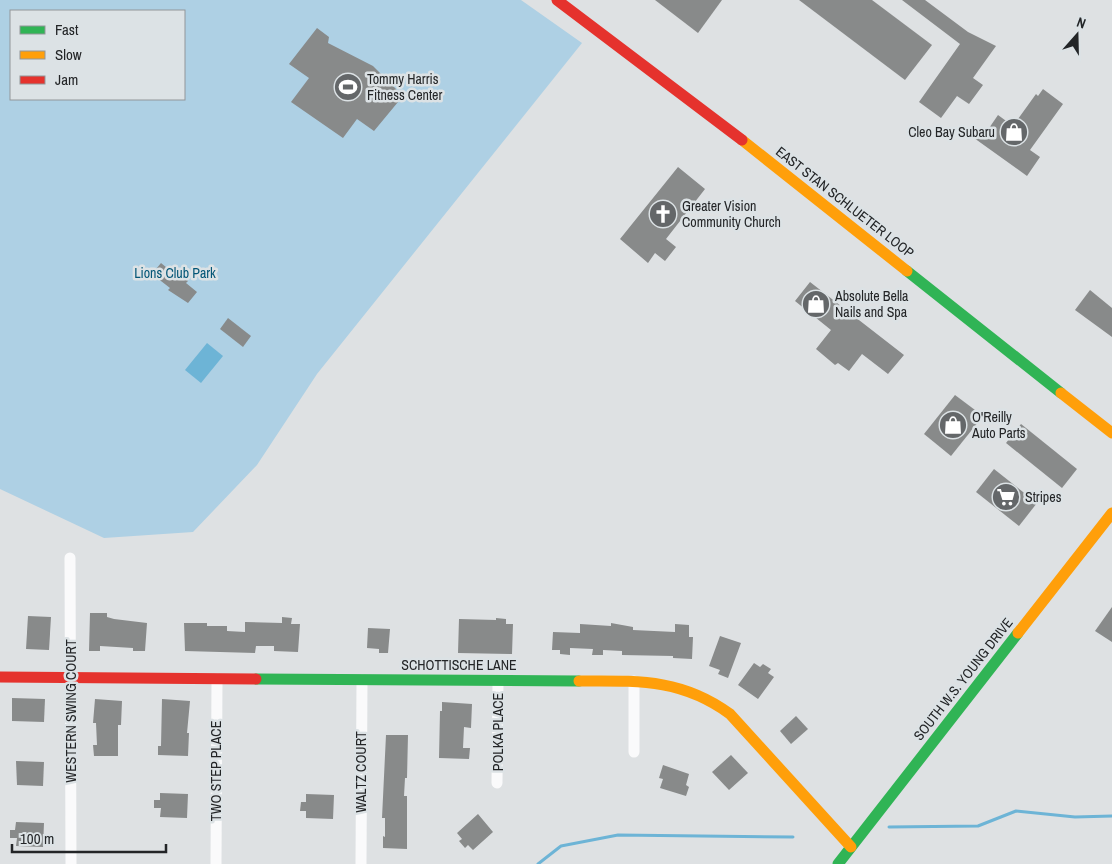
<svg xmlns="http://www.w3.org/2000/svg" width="1112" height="864" font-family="'Archivo Narrow',sans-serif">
<rect width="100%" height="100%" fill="#dee1e3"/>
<path fill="#aed0e4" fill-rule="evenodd" d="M0,0H521L582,43L317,374L257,465L193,532L104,538L0,489ZM11,11H184V99H11Z"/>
<path fill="#6db4d6" d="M207,343L223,356L201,383L185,370Z"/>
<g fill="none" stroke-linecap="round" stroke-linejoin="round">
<g stroke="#6db4d6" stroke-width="3">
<path d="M889,827L978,826L1016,811L1075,817L1112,816"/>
<path d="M538,864L561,846L618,835L793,837"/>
</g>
</g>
<g fill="#888a8a">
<path d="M655,0H722L698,33Z"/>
<path d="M799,0H872L932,45L905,80Z"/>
<path d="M902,0H925L968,32L996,46L973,78L983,85L969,104L957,96L941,118L919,102L960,44Z"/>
<path d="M317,28L329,37L328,43L373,66L403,96L374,131L357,119L343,138L291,102L309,78L289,64Z"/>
<path d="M1043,89L1063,104L1030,150L1040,157L1027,176L974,138L980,131L985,134L998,115L1013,126L1036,94L1038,96Z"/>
<path d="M678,167L705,189L666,239L676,247L665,261L655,253L648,263L620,239Z"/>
<path d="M161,263L178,277L180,275L188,281L186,283L197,292L188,303L168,290L170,288L152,274Z"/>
<path d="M810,282L904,355L888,374L862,354L849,371L838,363L835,365L816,349L831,330L795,301Z"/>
<path d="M1090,290L1112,308V337L1075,310Z"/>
<path d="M228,318L251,336L243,347L220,329Z"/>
<path d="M955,395L983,416L951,456L924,434Z"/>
<path d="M1021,424L1077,469L1062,488L1006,443Z"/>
<path d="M994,469L1037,503L1019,526L976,492Z"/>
<path d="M1112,607V642L1095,631Z"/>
<path d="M90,613H107V617L114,619L147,623L145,651H133V648L100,646V651H89Z"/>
<path d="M28,616L51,617L49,650L26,649Z"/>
<path d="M282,617L292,618L291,624H300L298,652L274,651V646H256L255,653L185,651L184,623H207V626H227V631L245,632V622L282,623Z"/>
<path d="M496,618L506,619V624H513L512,654L458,653L459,619L496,620Z"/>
<path d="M611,623L633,627V630L675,632V624L689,625V637H693L692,659L673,658V656L622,655V651L603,650V655H592L593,649L570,648V655L560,654V650H552L553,632L580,633V624L611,626Z"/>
<path d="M368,628L390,629L388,653H379V649L367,648Z"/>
<path d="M720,636L741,643L728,678L718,674L720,670L709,666Z"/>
<path d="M754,663L760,667L763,664L771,669L768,673L774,677L758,699L738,685Z"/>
<path d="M12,698L45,699L44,722L12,721Z"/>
<path d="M95,699L122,701L121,725H118V756H94L93,745H97L96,723H93Z"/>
<path d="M162,699L190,701L187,733H189L188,756L158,755V746H161Z"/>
<path d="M442,702L472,704L471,728L464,727L463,748H470L469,759L439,758L440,711H442Z"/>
<path d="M796,716L808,729L791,744L780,731Z"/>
<path d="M386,735H408L407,778H405L404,796H407V849L383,848V836L385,837V818H382Z"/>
<path d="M731,755L748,773L729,790L712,772Z"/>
<path d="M16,761L44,762L43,786L17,785Z"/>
<path d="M663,765L689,774L686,785L689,787L686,796L660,788L663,779L659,778Z"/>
<path d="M160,793L188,794L187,818L160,817L161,808H154V800H160Z"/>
<path d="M306,794L334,795L333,819L306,818V811H300L301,802H306Z"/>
<path d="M478,814L493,832L473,850L468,845L465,848L459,841L462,839L457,833Z"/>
<path d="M16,822L44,823L43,847L16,846L17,838H10V830H15Z"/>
</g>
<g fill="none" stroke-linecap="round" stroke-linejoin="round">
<g stroke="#fafafb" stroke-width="11">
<path d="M70,558L71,864"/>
<path d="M634,752V681"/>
<path d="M497,783L498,681"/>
<path d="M216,864L217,679"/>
<path d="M361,864L362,680"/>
</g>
<g stroke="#30b455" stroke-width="11">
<path d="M907,271L1061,393"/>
<path d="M256,679L579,681"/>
<path d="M838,864L1018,633"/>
</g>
<g stroke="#ff9f0a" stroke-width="11">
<path d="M742,140L907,271"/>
<path d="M1061,393L1112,433"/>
<path d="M1018,633L1112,513"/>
<path d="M579,681C636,681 681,678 730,714L851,847"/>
</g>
<g stroke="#e5322d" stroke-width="11">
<path d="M557,0L742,140"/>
<path d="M0,677L256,679"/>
</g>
</g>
<defs>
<symbol id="stadium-disc" viewBox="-11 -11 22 22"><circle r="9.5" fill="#646769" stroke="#dce2e5"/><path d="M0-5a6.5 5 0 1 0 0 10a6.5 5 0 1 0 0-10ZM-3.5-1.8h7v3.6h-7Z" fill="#fff"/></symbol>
<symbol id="shop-disc" viewBox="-11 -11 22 22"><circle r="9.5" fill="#646769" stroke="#dce2e5"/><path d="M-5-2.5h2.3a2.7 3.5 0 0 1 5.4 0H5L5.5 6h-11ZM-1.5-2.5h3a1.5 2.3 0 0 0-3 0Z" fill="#fff"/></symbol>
<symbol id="church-disc" viewBox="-11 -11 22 22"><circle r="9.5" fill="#646769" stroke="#dce2e5"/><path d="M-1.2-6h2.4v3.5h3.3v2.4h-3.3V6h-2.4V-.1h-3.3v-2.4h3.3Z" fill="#fff"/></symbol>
<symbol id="supermarket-disc" viewBox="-11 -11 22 22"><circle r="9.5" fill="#646769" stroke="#dce2e5"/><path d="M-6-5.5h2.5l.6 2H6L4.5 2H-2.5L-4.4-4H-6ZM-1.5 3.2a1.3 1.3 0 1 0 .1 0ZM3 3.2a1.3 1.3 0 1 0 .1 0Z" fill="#fff"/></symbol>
</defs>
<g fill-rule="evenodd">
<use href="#stadium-disc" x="332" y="71" width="32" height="32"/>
<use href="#shop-disc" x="998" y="116" width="32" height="32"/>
<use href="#church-disc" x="647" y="198" width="32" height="32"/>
<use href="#shop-disc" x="800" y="288" width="32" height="32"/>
<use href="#shop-disc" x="937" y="409" width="32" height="32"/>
<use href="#supermarket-disc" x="990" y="481" width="32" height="32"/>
</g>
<g text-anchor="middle" stroke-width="5" stroke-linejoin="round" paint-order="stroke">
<g font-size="14" fill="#232527" stroke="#dce2e5" text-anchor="start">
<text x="367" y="84">Tommy Harris<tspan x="367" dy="16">Fitness Center</tspan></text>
<text x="995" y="137" text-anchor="end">Cleo Bay Subaru</text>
<text x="682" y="211">Greater Vision<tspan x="682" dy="16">Community Church</tspan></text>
<text x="835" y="301">Absolute Bella<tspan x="835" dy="16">Nails and Spa</tspan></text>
<text x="972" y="422">O'Reilly<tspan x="972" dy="16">Auto Parts</tspan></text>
<text x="1025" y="502">Stripes</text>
</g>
<g font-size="14" fill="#232527" stroke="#dce2e5">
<text transform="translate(845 202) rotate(38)" y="5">EAST STAN SCHLUETER LOOP</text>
<text x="459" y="670">SCHOTTISCHE LANE</text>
<text transform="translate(963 679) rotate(-52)" y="5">SOUTH W.S. YOUNG DRIVE</text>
<text transform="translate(71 711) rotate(-90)" y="5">WESTERN SWING COURT</text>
<text transform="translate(498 732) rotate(-90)" y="5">POLKA PLACE</text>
<text transform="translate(216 771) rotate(-90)" y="5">TWO STEP PLACE</text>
<text transform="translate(361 772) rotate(-90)" y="5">WALTZ COURT</text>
</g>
<g font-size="14" fill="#025576" stroke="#dce2e5">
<text x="175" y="278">Lions Club Park</text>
</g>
</g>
<rect x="10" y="10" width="175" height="90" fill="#dce2e5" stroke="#929699"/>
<rect x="20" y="26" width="25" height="8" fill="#30b455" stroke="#929699"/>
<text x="55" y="35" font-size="15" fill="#232527">Fast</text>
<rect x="20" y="51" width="25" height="8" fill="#ff9f0a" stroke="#929699"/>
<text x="55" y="60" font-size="15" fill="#232527">Slow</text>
<rect x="20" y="76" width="25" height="8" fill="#e5322d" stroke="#929699"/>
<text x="55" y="85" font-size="15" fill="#232527">Jam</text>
<g transform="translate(1077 35) rotate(20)" stroke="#dce2e5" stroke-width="4" paint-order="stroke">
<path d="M0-4L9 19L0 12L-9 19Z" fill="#232527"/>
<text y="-8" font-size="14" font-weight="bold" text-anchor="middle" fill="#232527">N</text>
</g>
<path d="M12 844v8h154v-8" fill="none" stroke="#232527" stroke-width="2.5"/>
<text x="20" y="844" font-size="15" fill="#232527" stroke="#dce2e5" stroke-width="4" paint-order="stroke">100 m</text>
</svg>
